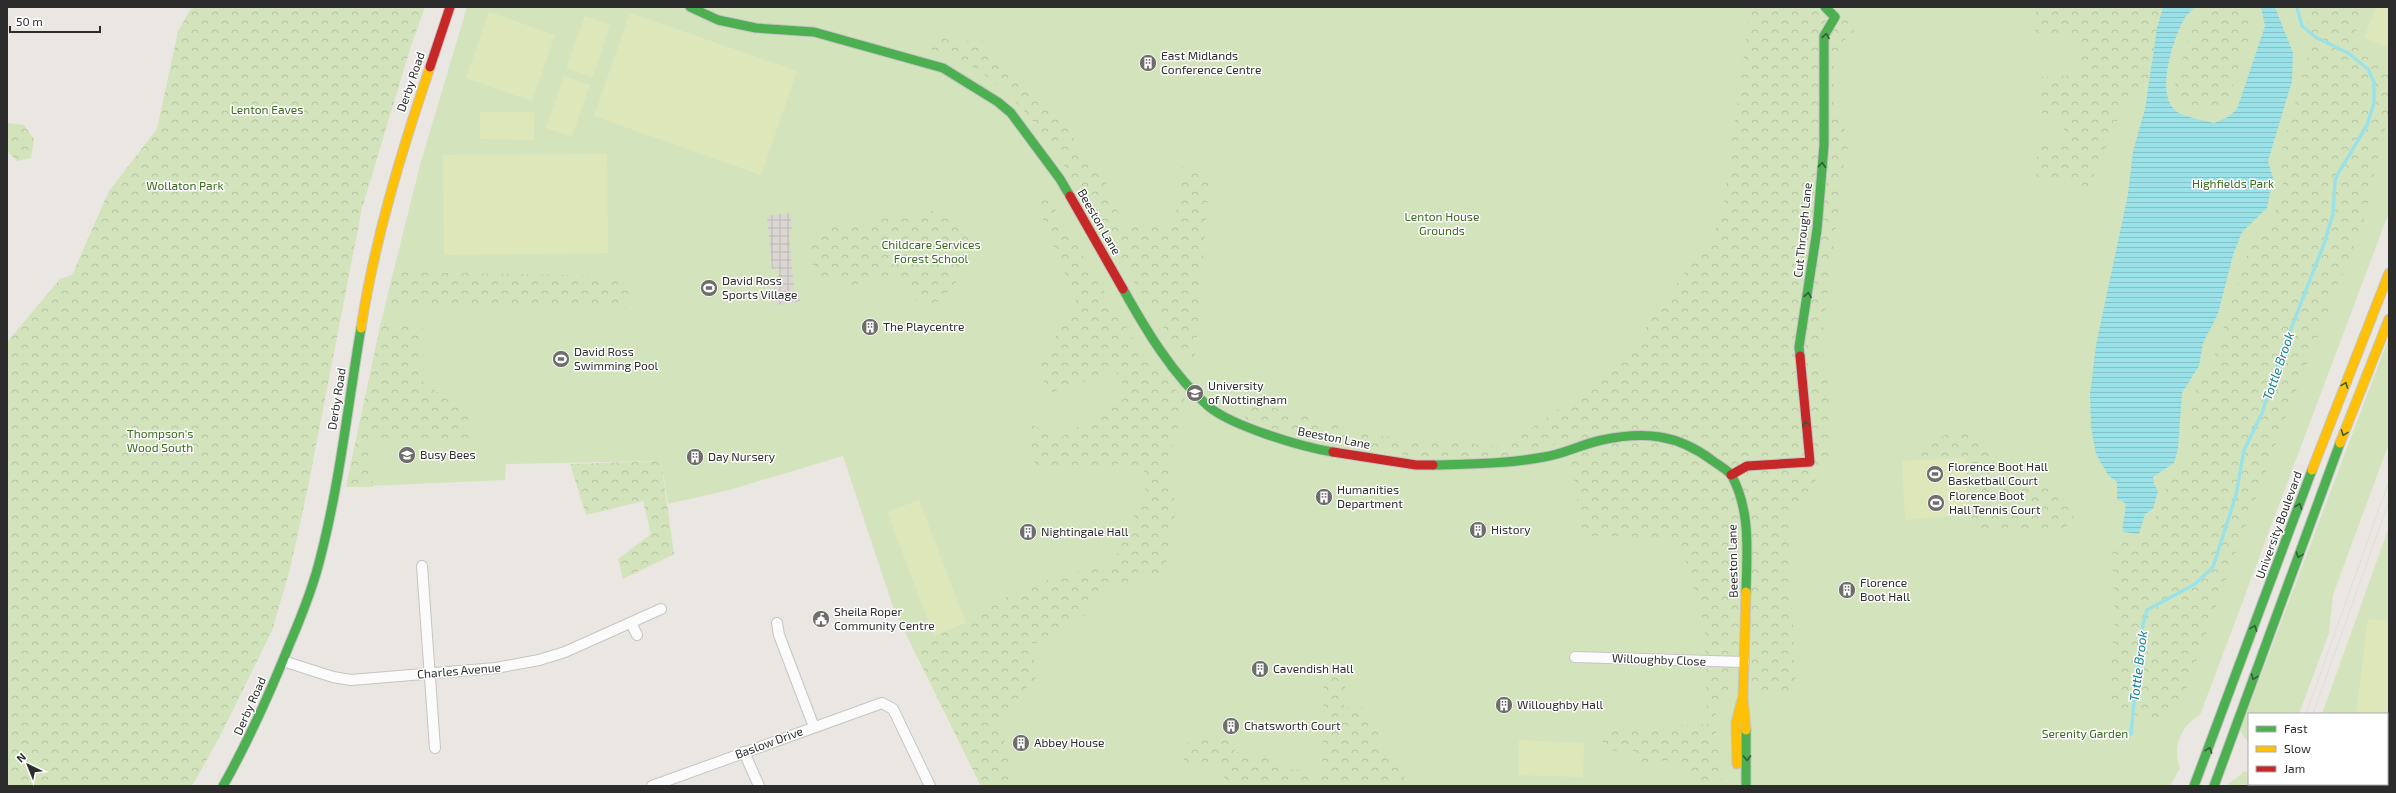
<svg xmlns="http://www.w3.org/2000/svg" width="2396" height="793" font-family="'Exo 2',sans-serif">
<defs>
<pattern id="forest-crowns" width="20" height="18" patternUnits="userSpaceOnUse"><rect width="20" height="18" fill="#d3e4bd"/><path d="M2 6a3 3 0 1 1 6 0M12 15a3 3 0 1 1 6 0" fill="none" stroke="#b5c4a3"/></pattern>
<pattern id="plaza-grid" width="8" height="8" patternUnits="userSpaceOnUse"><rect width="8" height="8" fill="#dad6d2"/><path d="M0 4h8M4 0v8" fill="none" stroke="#bbb8b4"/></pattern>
<pattern id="water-rules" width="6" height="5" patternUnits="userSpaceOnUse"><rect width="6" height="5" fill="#9ae2e8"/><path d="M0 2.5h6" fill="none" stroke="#85c2c7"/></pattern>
</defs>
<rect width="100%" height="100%" fill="#eae6e2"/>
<g fill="#d3e4bd">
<path d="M467,7H2389V212L2200,715C2181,725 2172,747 2180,768L2170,786H981L894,610L843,456L729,490L668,504L661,461L506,464L505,480L346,487L381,322L420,165Z"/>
<path d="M2389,337V443L2333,595L2329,633L2299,714H2249V743L2240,731Z"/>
<path d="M2389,527V786H2293L2294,784H2387V714H2322Z"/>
<path d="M2245,771L2249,772V784H2273L2272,786H2226Z"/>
</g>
<g fill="url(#forest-crowns)">
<path d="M192,7H425L411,46L362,208L308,487L290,569L272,631L219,738L192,786H7V342L60,279L72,275L109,191L157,129L178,31Z"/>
<path d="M1747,7H1846L1854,32L1841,43L1834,59V110L1844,129L1851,134L1844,164L1819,360L1830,389V452L1821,472L1788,521L1796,689L1755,694L1748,677H1731L1730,696L1716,714L1714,722L1723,765L1722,786H1701L1677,760L1636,763L1633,750L1604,751L1601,730L1707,724L1705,627L1685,560L1662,537L1583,536L1568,441L1503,457L1460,462L1364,450L1300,438L1245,419L1248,401L1381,436L1505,447L1618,367L1721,221L1748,25Z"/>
<path d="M2036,7H2163L2157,28L2148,88L2125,102L2089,187L2036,177L2038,143L2062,142L2065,122L2040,112L2041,77L2078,75V35L2035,33Z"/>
<path d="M2205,7H2251V31L2226,105L2212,112L2183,104L2174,88L2192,26Z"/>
<path d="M2306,7H2366L2351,45L2389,64V112L2363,223L2284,422L2184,695L2155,724L2108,703L2115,617L2112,542H2146L2169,480L2189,460L2193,395L2214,357L2252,240L2273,220L2283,188L2280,158L2312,41L2306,15Z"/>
<path d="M975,34L1042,97L1061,120L1108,186L1122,224L1174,228L1182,167L1210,171L1194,371C1164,330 1137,288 1111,244C1074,182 1041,113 979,71C963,60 941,54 923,46L943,38L963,45Z"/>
<path d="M7,123L24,125L34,139L31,158L17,161L7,151Z"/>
<path d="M1047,196L1143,355L1191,406L1181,420L1169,456L1168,485L1177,506L1167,551L1166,577L1134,579L1099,594L1088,612L1054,639L1030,644L1035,663V682L1018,693L1019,705L1000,715L1009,767L1026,786H981L913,648L934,636L966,623L1010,595L1044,581L1116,562L1120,538L1146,498L1144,471L1117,464L1089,470L1037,467L1032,457L1029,424L1061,437L1129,396L1116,371L1047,394L1039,362L1077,304L1035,200Z"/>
<path d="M932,211C955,218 962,226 977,244C969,268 952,293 931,306L913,299L902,276L847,286L846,277L819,279L815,276C813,261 807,242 818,230Z"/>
<path d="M393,272L618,276L629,284V309L386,306Z"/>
<path d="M423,321L419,375L423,381L459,409L468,412L469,439L370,441L373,487H346L381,322Z"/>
<path d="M1977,432L2004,478L2046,477L2064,493L2074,516L2065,529L1985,534L1969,514L1965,458L1902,461L1922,447L1947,434Z"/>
<path d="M661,461L674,554L623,579L618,559L651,534L643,501L586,515L570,464Z"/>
<path d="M1324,674H1346L1344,707H1365L1381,739L1384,757L1409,763L1403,781L1362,786H1242V783L1225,781L1221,762L1186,764L1183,758L1184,746C1201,733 1213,736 1233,740L1235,752L1280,756L1284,769L1322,771Z"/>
</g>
<g fill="#dee7ba">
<path d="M2376,7H2389V48L2364,38Z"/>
<path d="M489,12L555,35L532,101L466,78Z"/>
<path d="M630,13L797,71L761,175L594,116Z"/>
<path d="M585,16L610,25L593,77L566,68Z"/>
<path d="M564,76L590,85L572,136L546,128Z"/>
<path d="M480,112H535L534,140L480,139Z"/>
<path d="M607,154L608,253L444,255L443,155Z"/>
<path d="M1965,458L1969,514L1905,520L1902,461Z"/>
<path d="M919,500L966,623L934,636L887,512Z"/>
<path d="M2368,619L2389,621V767H2387V714H2356Z"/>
<path d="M1519,740L1584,743L1583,777L1518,775Z"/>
</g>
<path fill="url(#plaza-grid)" d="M790,213L792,228L789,233L794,290L800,295V302L776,305L773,278L779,277L778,268L772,269L767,216Z"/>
<path fill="url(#water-rules)" d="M2163,7H2195C2191,11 2185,16 2183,21C2173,40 2155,95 2176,111C2186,118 2202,120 2214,123L2228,117L2237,109L2265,26L2261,7H2275L2293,53L2292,81L2268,161L2273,178L2267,208L2242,232L2233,255L2218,314L2203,343L2199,366L2182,393L2178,449L2174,463L2153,477L2154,484L2158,491L2153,509L2145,514L2139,534L2123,532C2121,522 2127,513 2125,503L2117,499V482L2108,475L2096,454L2091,427L2090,394L2096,345L2128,194L2133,151L2145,109L2157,28Z"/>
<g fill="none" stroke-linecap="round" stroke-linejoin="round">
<path stroke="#9ae2e8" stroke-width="3.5" d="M2131,734L2141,632L2147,610L2195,584L2213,567L2236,495L2244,450L2262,413L2281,354L2324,244L2333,214L2335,179L2367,125L2374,103V82L2368,69L2348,53L2317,38L2302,26L2297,7"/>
<defs>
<g id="street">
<path d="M422,566L435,748"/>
<path d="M631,623L637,635"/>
<path d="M777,623L779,635L814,727"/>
<path d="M1575,657L1744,662"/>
<path d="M283,661L333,677L351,680L496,668L539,660L565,652L661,609"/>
<path d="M744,752L759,786"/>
<path d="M652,786L882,703L893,709L930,786"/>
</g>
<g id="fast">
<path d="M690,7L718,20L756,28L814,32L943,68L998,102L1011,113L1060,179L1070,196"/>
<path d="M1123,289C1146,330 1172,374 1208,406C1231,426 1302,447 1333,452"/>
<path d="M1800,356L1799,347L1817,230L1824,145V36L1835,17L1825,7"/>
<path d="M1433,465C1470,464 1507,464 1544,457C1564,454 1582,444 1602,440C1644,431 1678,434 1713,461C1718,465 1728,470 1732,476C1751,512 1747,553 1746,592"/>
<path d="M1746,730V786"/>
<path d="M223,786C249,740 270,693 290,643C302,615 314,585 321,555C340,481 348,404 361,328"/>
<path d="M2194,786L2312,470"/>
<path d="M2214,786L2340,443"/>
</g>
<g id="slow">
<path d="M361,328C375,238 401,153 430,67"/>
<path d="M2340,443L2389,319"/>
<path d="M2312,470L2389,273"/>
<path d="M1746,592L1743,697L1746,730"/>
<path d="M1737,764L1736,723L1742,699"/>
</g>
<g id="jam">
<path d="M430,67L450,7"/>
<path d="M1070,196L1123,289"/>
<path d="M1333,452L1416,465H1433"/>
<path d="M1731,475L1747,466L1810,462L1800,356"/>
</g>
</defs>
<use href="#street" stroke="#c6c5c5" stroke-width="12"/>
<use href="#fast" stroke="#c6c5c5" stroke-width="11"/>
<use href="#slow" stroke="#c6c5c5" stroke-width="11"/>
<use href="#jam" stroke="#c6c5c5" stroke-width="11"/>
<use href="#street" stroke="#fcfbfb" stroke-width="10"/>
<use href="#fast" stroke="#4caf50" stroke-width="9"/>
<use href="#slow" stroke="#ffc107" stroke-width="9"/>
<use href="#jam" stroke="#c62828" stroke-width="9"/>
<g stroke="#dfdedf" stroke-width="1">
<path d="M2306,714L2389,481"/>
<path d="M2313,714L2389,501"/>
<path d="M2277,786L2278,784"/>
<path d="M2285,786L2286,784"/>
</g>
</g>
<defs><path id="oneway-chevron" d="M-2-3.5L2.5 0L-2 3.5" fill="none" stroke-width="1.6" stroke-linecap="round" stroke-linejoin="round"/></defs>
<g stroke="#375a39">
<use href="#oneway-chevron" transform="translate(1826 36) rotate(-81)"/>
<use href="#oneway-chevron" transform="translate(1822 165) rotate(-86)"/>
<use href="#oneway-chevron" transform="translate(1808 295) rotate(-81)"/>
<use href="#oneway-chevron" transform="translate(2345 385) rotate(-69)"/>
<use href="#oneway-chevron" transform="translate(1806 424) rotate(-95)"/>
<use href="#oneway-chevron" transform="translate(2344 433) rotate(111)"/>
<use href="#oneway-chevron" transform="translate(2299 506) rotate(-70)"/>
<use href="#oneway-chevron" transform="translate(2299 555) rotate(110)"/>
<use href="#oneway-chevron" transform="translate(2254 628) rotate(-70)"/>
<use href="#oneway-chevron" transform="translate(2254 677) rotate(110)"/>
<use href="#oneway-chevron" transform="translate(2209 750) rotate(-70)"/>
<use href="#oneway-chevron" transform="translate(1747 758) rotate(89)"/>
</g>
<defs>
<symbol id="building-disc" viewBox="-11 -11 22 22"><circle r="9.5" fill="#6e6d6c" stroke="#fff"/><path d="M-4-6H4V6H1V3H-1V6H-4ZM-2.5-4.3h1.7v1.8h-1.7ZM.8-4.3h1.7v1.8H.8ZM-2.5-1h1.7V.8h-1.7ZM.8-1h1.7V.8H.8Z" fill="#fff"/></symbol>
<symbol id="stadium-disc" viewBox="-11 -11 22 22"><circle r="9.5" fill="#6e6d6c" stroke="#fff"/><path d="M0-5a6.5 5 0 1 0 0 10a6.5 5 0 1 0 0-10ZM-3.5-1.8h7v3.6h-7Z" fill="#fff"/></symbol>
<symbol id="university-disc" viewBox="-11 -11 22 22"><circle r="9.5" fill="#6e6d6c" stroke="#fff"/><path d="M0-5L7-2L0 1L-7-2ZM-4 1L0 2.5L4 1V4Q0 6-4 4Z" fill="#fff"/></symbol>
<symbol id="school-disc" viewBox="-11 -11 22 22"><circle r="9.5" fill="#6e6d6c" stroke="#fff"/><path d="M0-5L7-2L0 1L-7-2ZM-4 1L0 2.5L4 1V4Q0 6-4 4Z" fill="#fff"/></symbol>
<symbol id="civic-disc" viewBox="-11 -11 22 22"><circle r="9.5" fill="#6e6d6c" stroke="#fff"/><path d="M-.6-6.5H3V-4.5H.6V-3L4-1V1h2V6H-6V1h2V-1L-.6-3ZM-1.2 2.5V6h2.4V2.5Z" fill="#fff"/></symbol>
</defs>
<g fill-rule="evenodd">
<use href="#building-disc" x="1138" y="53" width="20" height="20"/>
<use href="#stadium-disc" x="699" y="278" width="20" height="20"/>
<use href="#building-disc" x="860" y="317" width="20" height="20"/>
<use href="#stadium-disc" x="551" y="349" width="20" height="20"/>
<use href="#university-disc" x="1185" y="383" width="20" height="20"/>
<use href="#school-disc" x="397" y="445" width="20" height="20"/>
<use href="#building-disc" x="685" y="447" width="20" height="20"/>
<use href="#stadium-disc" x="1925" y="464" width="20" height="20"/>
<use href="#building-disc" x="1314" y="487" width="20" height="20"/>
<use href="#stadium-disc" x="1926" y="493" width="20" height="20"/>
<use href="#building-disc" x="1468" y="520" width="20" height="20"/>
<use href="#building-disc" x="1018" y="522" width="20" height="20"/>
<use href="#building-disc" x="1837" y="580" width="20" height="20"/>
<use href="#civic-disc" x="811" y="609" width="20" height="20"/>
<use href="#building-disc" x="1250" y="659" width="20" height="20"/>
<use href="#building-disc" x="1494" y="695" width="20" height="20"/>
<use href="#building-disc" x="1221" y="716" width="20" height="20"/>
<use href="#building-disc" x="1011" y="733" width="20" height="20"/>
</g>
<g text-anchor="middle" stroke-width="3" stroke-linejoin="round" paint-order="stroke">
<g font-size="12" fill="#2c2c2c" stroke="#fff" text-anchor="start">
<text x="1161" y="60">East Midlands<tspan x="1161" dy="14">Conference Centre</tspan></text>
<text x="722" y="285">David Ross<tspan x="722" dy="14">Sports Village</tspan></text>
<text x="883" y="331">The Playcentre</text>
<text x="574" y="356">David Ross<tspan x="574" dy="14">Swimming Pool</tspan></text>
<text x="1208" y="390">University<tspan x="1208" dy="14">of Nottingham</tspan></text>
<text x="420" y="459">Busy Bees</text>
<text x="708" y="461">Day Nursery</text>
<text x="1948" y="471">Florence Boot Hall<tspan x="1948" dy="14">Basketball Court</tspan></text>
<text x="1337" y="494">Humanities<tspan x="1337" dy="14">Department</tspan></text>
<text x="1949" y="500">Florence Boot<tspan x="1949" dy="14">Hall Tennis Court</tspan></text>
<text x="1491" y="534">History</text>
<text x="1041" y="536">Nightingale Hall</text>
<text x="1860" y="587">Florence<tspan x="1860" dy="14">Boot Hall</tspan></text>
<text x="834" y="616">Sheila Roper<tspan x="834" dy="14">Community Centre</tspan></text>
<text x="1273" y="673">Cavendish Hall</text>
<text x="1517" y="709">Willoughby Hall</text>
<text x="1244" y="730">Chatsworth Court</text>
<text x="1034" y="747">Abbey House</text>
</g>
<g font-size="12" fill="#2c2c2c" stroke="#fff">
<text transform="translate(411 82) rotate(-71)" y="4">Derby Road</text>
<text transform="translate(1099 222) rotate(60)" y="4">Beeston Lane</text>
<text transform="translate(1803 230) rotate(-84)" y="4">Cut Through Lane</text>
<text transform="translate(337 399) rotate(-81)" y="4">Derby Road</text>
<text transform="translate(1334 438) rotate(11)" y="4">Beeston Lane</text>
<text transform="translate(2279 525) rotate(-70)" y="4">University Boulevard</text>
<text transform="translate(1733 561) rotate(-91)" y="4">Beeston Lane</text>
<text transform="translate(1659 660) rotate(2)" y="4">Willoughby Close</text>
<text transform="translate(459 671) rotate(-5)" y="4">Charles Avenue</text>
<text transform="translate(250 706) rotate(-66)" y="4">Derby Road</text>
<text transform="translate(769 743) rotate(-20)" y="4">Baslow Drive</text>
</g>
<g font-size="12" fill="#3a691d" stroke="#fff">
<text x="267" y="114">Lenton Eaves</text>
<text x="2233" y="188">Highfields Park</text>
<text x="185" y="190">Wollaton Park</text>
<text x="1442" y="221">Lenton House<tspan x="1442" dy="14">Grounds</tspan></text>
<text x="931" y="249">Childcare Services<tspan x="931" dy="14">Forest School</tspan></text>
<text x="160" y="438">Thompson's<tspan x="160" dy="14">Wood South</tspan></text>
<text x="2085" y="738">Serenity Garden</text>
</g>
<g font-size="13" font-style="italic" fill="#127e94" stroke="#fff">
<text transform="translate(2278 366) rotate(-71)" y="5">Tottle Brook</text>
<text transform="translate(2138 666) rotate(-83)" y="5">Tottle Brook</text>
</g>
</g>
<rect width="2396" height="793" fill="none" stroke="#2c2c2c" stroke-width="16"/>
<rect x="2248" y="713" width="140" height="72" fill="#ffffff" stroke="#ababab"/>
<rect x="2256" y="726" width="20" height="6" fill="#4caf50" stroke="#ababab"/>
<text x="2284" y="733" font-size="12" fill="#2c2c2c">Fast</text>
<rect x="2256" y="746" width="20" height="6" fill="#ffc107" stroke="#ababab"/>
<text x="2284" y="753" font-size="12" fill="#2c2c2c">Slow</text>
<rect x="2256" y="766" width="20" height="6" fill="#c62828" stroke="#ababab"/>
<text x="2284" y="773" font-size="12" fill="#2c2c2c">Jam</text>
<g transform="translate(28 765) rotate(317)" stroke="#ffffff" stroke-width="3" paint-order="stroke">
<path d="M0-3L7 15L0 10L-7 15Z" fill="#2c2c2c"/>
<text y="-6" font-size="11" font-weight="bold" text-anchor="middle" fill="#2c2c2c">N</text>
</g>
<path d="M10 26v6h90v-6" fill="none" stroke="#2c2c2c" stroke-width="2"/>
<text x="16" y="26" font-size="12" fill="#2c2c2c" stroke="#ffffff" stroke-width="3" paint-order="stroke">50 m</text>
</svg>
